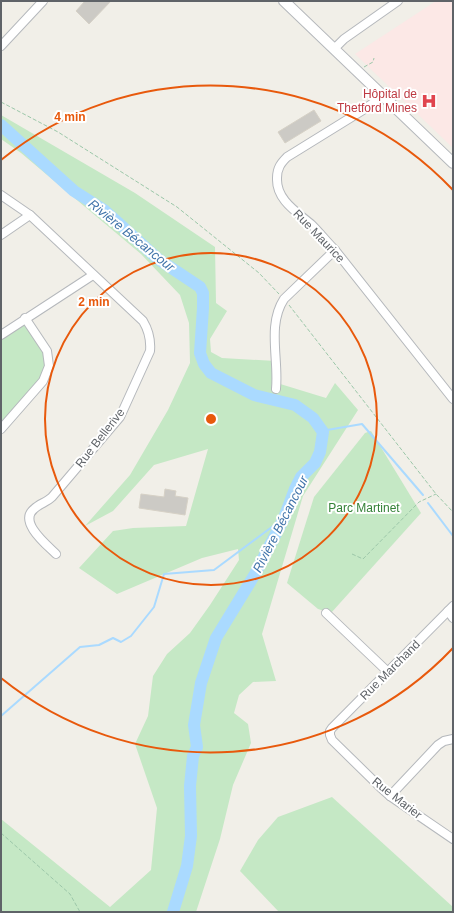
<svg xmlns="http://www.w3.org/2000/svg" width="454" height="913" font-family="Arial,sans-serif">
<rect width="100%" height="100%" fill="#f1efe8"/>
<path fill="#fce8e6" d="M436,1H453V148L355,54Z"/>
<g fill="#c5e8c5">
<path d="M1,115L135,193L215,247L216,303L227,311L210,339L211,352L222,358L276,361L277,383L326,398L335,383L358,410L303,496L262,634L276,681L253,682L239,695L234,713L248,724L251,743L233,785L220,839L196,912H1V819L110,907L151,870L157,808L135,744L148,716L153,676L167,654L190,633L210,605L239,560L238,549L202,558L117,594L79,568L113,531L133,528L186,526L208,449L154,465L113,511L85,526L130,475L168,410L190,363L189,323L180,295L141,254L21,153L1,139Z"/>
<path d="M25,318L43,344L46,374L1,425V335Z"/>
<path d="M371,431L421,513L331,613L318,609L287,583L314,497L365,433Z"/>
<path d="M332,797L453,907V912H279L240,871L258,840L278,817Z"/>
</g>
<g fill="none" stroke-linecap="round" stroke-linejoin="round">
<g stroke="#aadaff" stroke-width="2">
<path d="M323,432L327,430L362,424L423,495"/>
<path d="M428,503L453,536"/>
<path d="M1,716L80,647L99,645L113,638L121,642L131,636L154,607L164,574L214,570L284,518"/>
</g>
<path stroke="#aadaff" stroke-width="12" d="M1,125L74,191L104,210L158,259L200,287L203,293V308L200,353L204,364L211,373L254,395L295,405L313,418L323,432L320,452L315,463L301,477L295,489L284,518L255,574L216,638L201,683L194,725L197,747L193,756L190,786L191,836L187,866L173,912"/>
</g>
<g fill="#cccac5" stroke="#d6d1c6">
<path d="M85,1H111L89,24L76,11Z"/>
<path d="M314,110L321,121L285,143L278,132Z"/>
<path d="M165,489L176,491L175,496L188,498L185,515L139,508L141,494L164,497Z"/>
</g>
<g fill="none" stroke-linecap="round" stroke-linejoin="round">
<defs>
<g id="minor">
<path d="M1,46L43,1"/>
<path d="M334,49L344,39L398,1"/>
<path d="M383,96L363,110L287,157C281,163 277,168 277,178C276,200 297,212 312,225C320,233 327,242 335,250L453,399"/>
<path d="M1,195L30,215L143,321C149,331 151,340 150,351L120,417L52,497C47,502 39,504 34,509C18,522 47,545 56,554"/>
<path d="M1,235L30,215"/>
<path d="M1,335L93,275"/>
<path d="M276,389C279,359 267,325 284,299L335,250"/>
<path d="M1,429L43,381L49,366L47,351L25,318"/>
<path d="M453,606L332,728L330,731V735L332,740L380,787L390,796L453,839"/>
<path d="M448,611L453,618"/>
<path d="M326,613L388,672"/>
<path d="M390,796L438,745L444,741L453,739"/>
</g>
<path id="tertiary" d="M284,1L453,163"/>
</defs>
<use href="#minor" stroke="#b5b8bc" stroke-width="10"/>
<use href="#tertiary" stroke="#b5b8bc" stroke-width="12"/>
<g stroke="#9cc7a9" stroke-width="1" stroke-dasharray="4 2" stroke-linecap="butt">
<path d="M364,67L373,62L374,58"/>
<path d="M1,102L58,132L177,207L259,273L279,294"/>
<path d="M289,305L436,494L453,512"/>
<path d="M352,554L363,559L419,502L436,494"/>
<path d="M1,833L70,894L80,912"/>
</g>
<use href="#minor" stroke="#fff" stroke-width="8"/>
<use href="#tertiary" stroke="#fff" stroke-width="10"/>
</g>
<g fill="none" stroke="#e8590c" stroke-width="2">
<circle cx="211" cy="419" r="166"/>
<path d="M453 648A333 333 0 0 1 1 678M1 160A333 333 0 0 1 453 190"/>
</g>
<defs>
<symbol id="hospital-bare" viewBox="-9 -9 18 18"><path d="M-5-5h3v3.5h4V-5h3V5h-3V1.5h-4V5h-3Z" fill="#e0444e" stroke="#fff" stroke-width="2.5" paint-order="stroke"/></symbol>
</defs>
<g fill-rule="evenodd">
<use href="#hospital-bare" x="418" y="90" width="22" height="22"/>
</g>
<g text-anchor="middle" stroke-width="4" stroke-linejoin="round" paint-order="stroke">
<g font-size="12" fill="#be3a42" stroke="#fff" text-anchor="end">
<text x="417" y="98">Hôpital de<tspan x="417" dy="14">Thetford Mines</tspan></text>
</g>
<g font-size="12" fill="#5f6368" stroke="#fff">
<text transform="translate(319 236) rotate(46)" y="4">Rue Maurice</text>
<text transform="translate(100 438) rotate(-52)" y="4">Rue Bellerive</text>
<text transform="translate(390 670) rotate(-45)" y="4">Rue Marchand</text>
<text transform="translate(397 798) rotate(38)" y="4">Rue Marier</text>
</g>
<g font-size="12" fill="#348238" stroke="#fff">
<text x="364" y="512">Parc Martinet</text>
</g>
<g font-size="13" font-style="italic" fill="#4174aa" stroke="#fff">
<text transform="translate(132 235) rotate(39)" y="5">Rivière Bécancour</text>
<text transform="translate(280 524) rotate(-63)" y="5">Rivière Bécancour</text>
</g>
</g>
<circle cx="211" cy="419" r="6" fill="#e8590c" stroke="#fff" stroke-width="2"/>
<g font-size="12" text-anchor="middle" font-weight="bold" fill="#e8590c" stroke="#fff" stroke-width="4" stroke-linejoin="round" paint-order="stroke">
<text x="70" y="121">4 min</text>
<text x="94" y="306">2 min</text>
</g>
<rect width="454" height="913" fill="none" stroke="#5f6368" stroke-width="4"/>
</svg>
